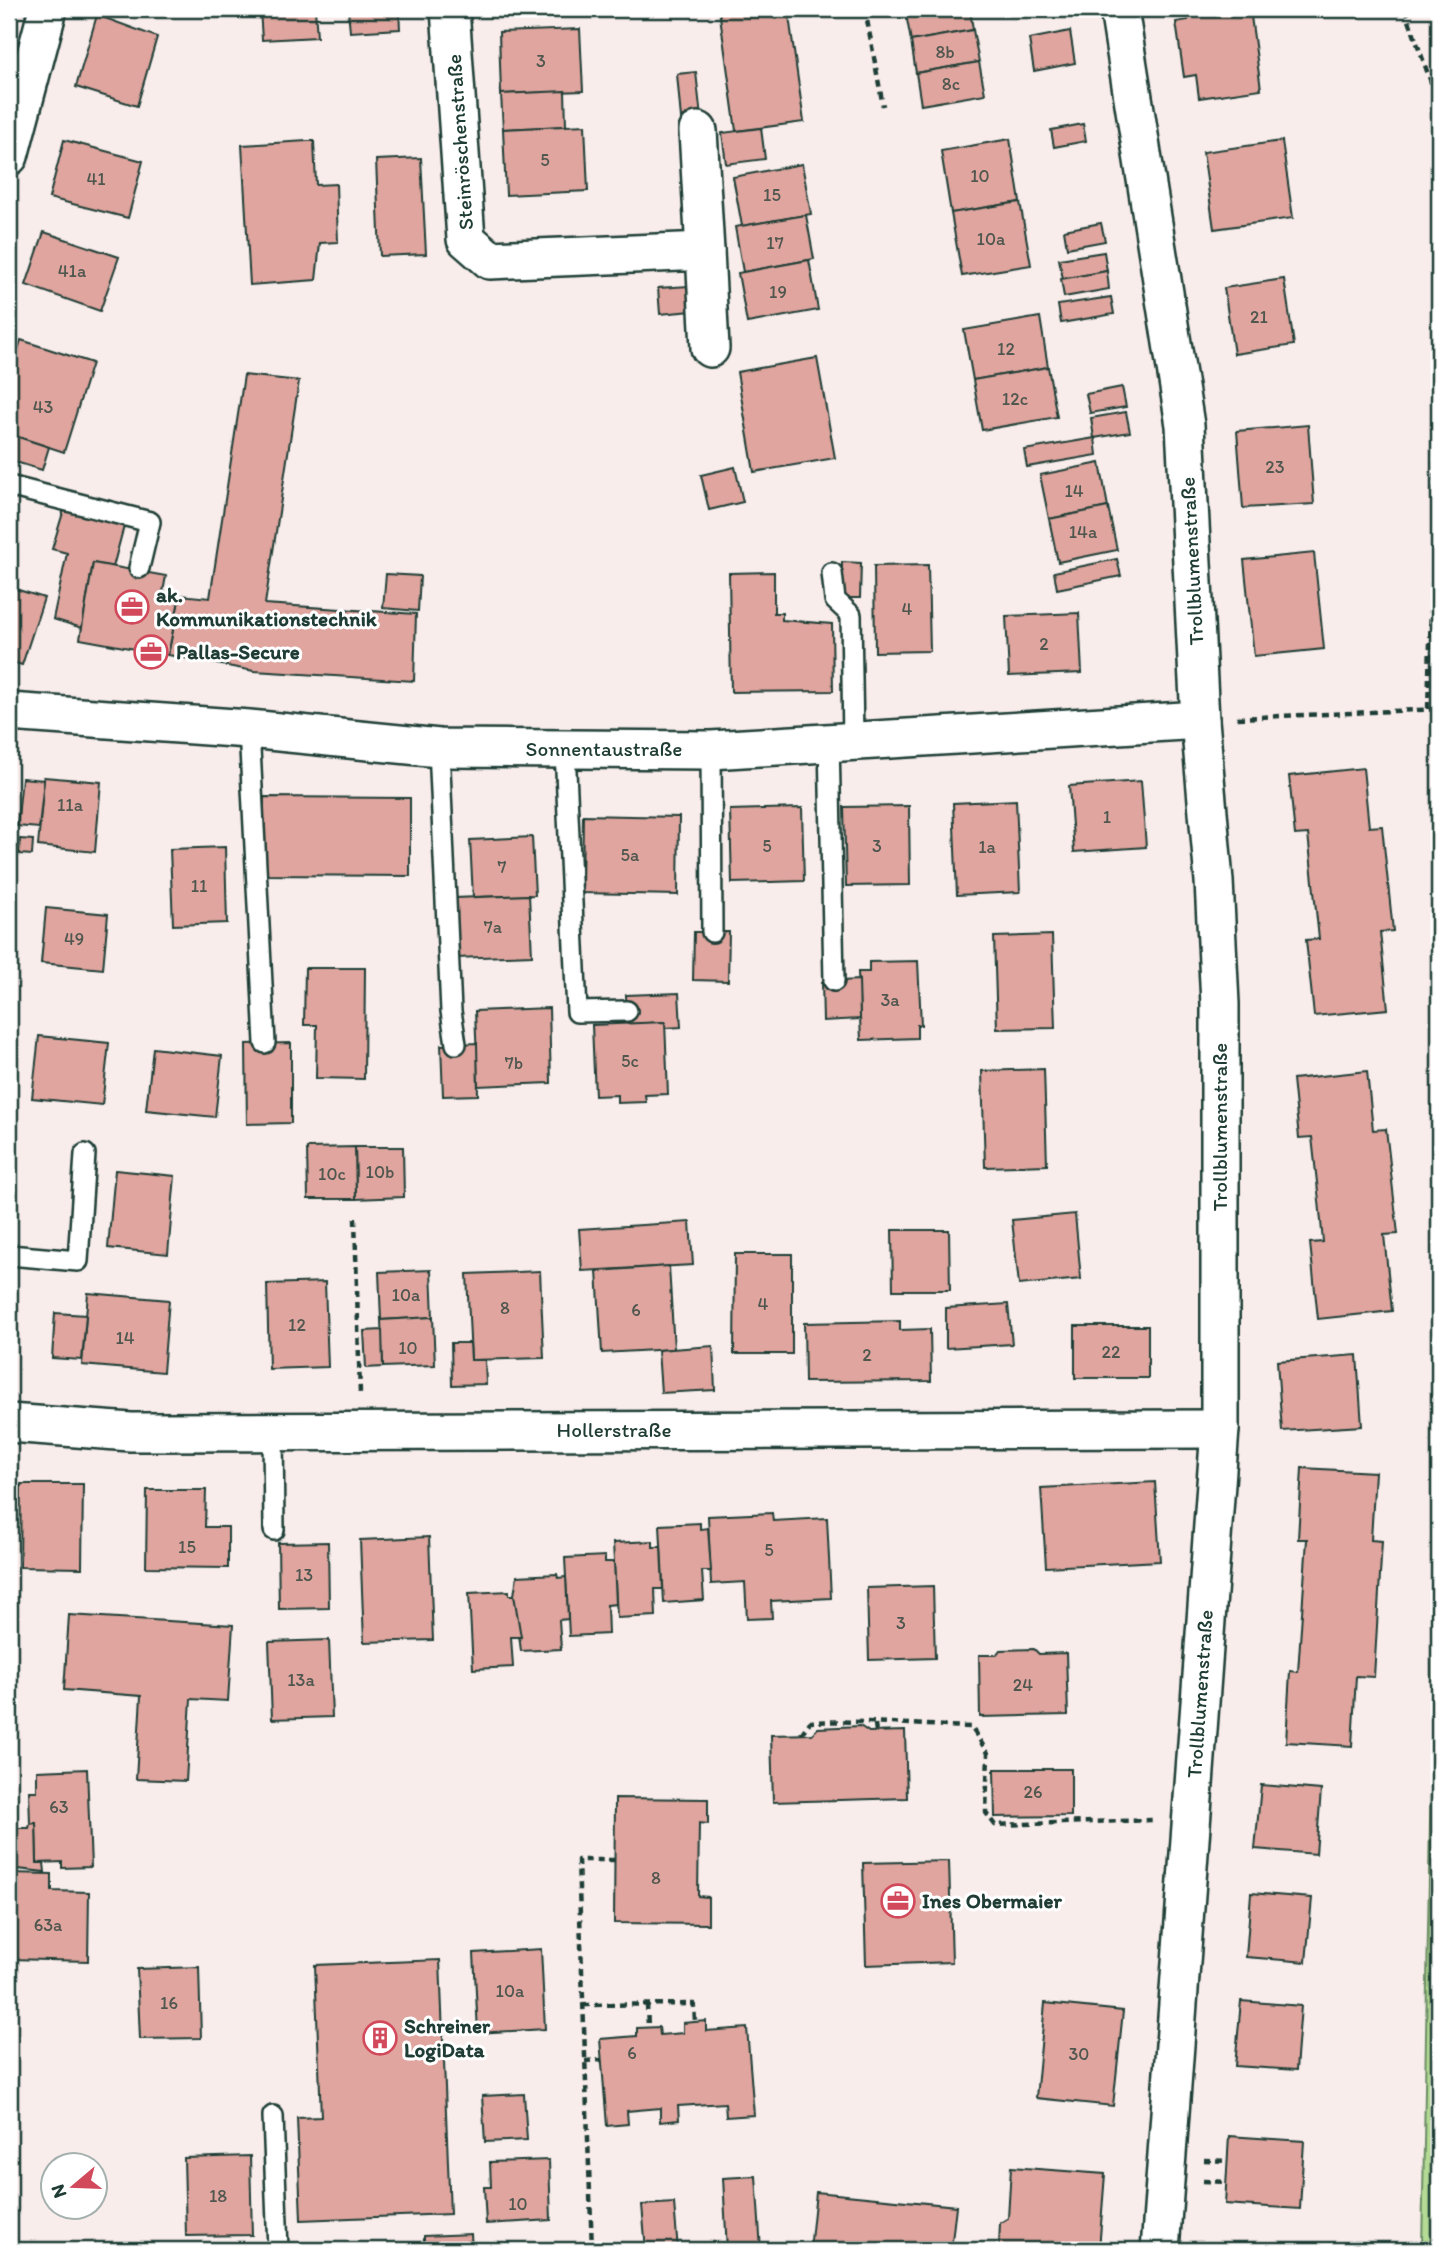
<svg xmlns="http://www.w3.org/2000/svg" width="1448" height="2259" font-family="Itim,sans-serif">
<defs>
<pattern id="grass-tufts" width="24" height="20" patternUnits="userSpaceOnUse" patternTransform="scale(1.75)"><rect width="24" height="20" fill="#b4da95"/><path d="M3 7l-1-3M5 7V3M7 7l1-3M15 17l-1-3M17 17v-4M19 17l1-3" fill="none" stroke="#9abc81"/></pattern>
</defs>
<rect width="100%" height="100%" fill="#f9edec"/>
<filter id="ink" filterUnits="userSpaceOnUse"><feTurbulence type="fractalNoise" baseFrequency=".0143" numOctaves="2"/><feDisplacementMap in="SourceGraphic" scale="14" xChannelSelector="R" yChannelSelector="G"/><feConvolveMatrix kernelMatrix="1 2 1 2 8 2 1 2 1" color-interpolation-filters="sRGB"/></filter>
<g filter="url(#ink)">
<path fill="url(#grass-tufts)" stroke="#6a8c64" stroke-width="2" d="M1437,1447L1439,2250H1422Z"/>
<g fill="#e0a59f" stroke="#1f3d34" stroke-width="2">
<path d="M124,9H151L149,16Z"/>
<path d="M260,9H315L317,37L262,40Z"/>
<path d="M348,9H399L400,29L350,32Z"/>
<path d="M719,9H788L804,122L736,131Z"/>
<path d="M905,9H970L973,30L911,41Z"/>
<path d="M1186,9H1250L1261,89L1199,98L1196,75L1184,77L1176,22L1188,20Z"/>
<path d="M97,15L157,37L137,106L76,87Z"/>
<path d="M580,29L583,91L501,94L499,32Z"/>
<path d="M973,30L979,62L916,73L911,41Z"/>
<path d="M1070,31L1075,63L1034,71L1029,39Z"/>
<path d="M979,62L985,94L921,105L916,73Z"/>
<path d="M696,72L701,117L681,119L677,74Z"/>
<path d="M565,91L566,126L503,129L501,94Z"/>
<path d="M1083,124L1086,141L1054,147L1051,130Z"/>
<path d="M585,125L588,191L506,195L503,129Z"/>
<path d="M761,128L765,159L726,164L722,133Z"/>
<path d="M1010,139L1020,202L951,213L941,151Z"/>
<path d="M64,140L143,161L128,218L49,198Z"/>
<path d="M307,141H314L316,185L336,184L338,242L320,243L316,280L250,285L242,145Z"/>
<path d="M1282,141L1293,218L1214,229L1203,152Z"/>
<path d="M421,158L426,254L380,256L376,160Z"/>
<path d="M802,164L811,214L742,226L733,177Z"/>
<path d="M1020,202L1031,265L962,276L951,213Z"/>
<path d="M806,215L814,259L743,272L735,227Z"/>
<path d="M1101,223L1105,241L1067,248L1064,230Z"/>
<path d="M44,232L119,257L100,311L26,285Z"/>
<path d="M1104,252L1107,271L1063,279L1059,259Z"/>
<path d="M809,260L818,310L747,323L738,273Z"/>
<path d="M1107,271L1109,289L1064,297L1061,279Z"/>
<path d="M1284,279L1294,345L1234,354L1224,288Z"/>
<path d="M689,286L692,311L660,314L658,288Z"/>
<path d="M1111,297L1114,314L1061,323L1058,305Z"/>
<path d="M1040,317L1048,367L973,380L964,330Z"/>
<path d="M21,340L92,363L64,452L9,434V379Z"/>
<path d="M817,358L835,458L754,472L737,372Z"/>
<path d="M1048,367L1057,417L982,430L973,380Z"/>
<path d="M244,375L299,381L265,604L416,614L414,681L254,671L168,655L180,595L210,598Z"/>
<path d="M1122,387L1126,407L1090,413L1086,394Z"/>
<path d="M1126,412L1130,432L1094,438L1091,418Z"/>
<path d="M1308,425L1314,504L1243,508L1237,431Z"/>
<path d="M9,434L49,447L42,470L9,460Z"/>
<path d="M1095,438L1097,455L1027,467L1024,450Z"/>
<path d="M1100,463L1108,507L1049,519L1040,475Z"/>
<path d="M735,467L743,502L709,510L701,475Z"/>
<path d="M65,506L124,526L113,567L93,563L82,628L53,619L67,553L52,549Z"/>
<path d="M1108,507L1117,550L1058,562L1049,519Z"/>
<path d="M1314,553L1324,649L1254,656L1244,560Z"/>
<path d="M1117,559L1121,576L1057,589L1054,572Z"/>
<path d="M842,562L861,563L860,598H842Z"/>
<path d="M93,563L166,576L163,592L180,595L168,655L80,639Z"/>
<path d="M928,565L930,651L875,652L874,566Z"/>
<path d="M774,572V613H782V620L832,624L833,691L731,692L729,573Z"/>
<path d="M386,574L420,576L418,611L383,608Z"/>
<path d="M9,587L44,598L22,665L9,661Z"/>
<path d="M1079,613L1082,673L1009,676L1006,616Z"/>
<path d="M1363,768L1369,827L1382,826L1393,931L1380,932L1388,1009L1314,1016L1306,940L1319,939L1315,901L1308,834L1295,835L1289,776Z"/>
<path d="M44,777L101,782L95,852L38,846Z"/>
<path d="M22,778L44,780L39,828L17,826Z"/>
<path d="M1141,781L1146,847L1074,852L1069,786Z"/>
<path d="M264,797L410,798V876L263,875Z"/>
<path d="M1016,800L1020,892L957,895L953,803Z"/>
<path d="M909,806L910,885L846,886L844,807Z"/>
<path d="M802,808L804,881L732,883L730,810Z"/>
<path d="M583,815L679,817L678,895L582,893Z"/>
<path d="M9,835L15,836L14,859H9Z"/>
<path d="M532,837L535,895L473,897L470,840Z"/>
<path d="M20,839L33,840L32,855L19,854Z"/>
<path d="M225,847L227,923L173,925L170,849Z"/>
<path d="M529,895L532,955L457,958L455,898Z"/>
<path d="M46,908L108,914L103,969L41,963Z"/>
<path d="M694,932H729L728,981L693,980Z"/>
<path d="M1052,935L1055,1028L997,1029L994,937Z"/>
<path d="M918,961L921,1025H917V1038L861,1040L858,972H869V962Z"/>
<path d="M305,968H365L364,1079L316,1078L317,1025H304Z"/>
<path d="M859,980L860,1019L823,1021L822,982Z"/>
<path d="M679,993L681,1027L665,1028V1022L627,1024L626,995Z"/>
<path d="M549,1008L551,1083L478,1086L475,1011Z"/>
<path d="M665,1022L668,1094L645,1095L646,1102L617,1103V1095L595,1096L592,1025Z"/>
<path d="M39,1036L109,1043L102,1105L32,1098Z"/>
<path d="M291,1043V1123L247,1124L246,1044Z"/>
<path d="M477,1043L478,1095L443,1096L441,1045Z"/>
<path d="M153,1048L222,1056L215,1117L146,1110Z"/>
<path d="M1044,1069L1047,1165L985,1167L982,1071Z"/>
<path d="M1367,1071L1373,1130L1386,1129L1398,1234L1384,1235L1392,1311L1318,1319L1310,1243L1323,1242L1319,1201L1312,1137L1299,1138L1293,1079Z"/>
<path d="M355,1147H403L404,1197L356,1199Z"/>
<path d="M355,1147L356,1199H308L307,1148Z"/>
<path d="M115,1170L175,1176L168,1254L108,1248Z"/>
<path d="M1075,1214L1081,1279L1019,1285L1012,1220Z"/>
<path d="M690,1222L693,1265L582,1271L579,1229Z"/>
<path d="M892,1230H949L950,1290H893Z"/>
<path d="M735,1254H792V1354H734Z"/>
<path d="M669,1266L674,1349L602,1353L597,1271Z"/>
<path d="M431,1270L433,1317L381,1320L379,1272Z"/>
<path d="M540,1271L544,1358L471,1360L467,1274Z"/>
<path d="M325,1282L328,1367L269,1369L267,1284Z"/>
<path d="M88,1293L169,1300L163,1372L82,1365Z"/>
<path d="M1008,1304L1012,1344L946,1348V1308Z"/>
<path d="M55,1313L86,1315L82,1360L52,1358Z"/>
<path d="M433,1317L435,1365L383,1367L381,1320Z"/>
<path d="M900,1321V1330L930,1329L931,1381L805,1382L804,1323Z"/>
<rect x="1075" y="1326" width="73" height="52"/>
<path d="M382,1330L383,1367L366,1368L364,1331Z"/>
<path d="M451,1343H470L471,1360H485L486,1384L452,1385Z"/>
<path d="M713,1346L715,1390L661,1393L658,1350Z"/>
<path d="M1357,1355L1362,1426L1282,1431L1277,1361Z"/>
<path d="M1302,1468L1375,1472L1371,1540L1382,1541L1374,1677L1356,1676L1352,1746L1286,1742L1290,1671L1298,1672L1307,1539H1298Z"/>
<rect x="9" y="1474" width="7" height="39"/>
<path d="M1155,1482L1160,1561L1046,1567L1041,1488Z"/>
<path d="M21,1484H83L82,1568L20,1567Z"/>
<path d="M147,1490H206L205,1527H228V1568L146,1567Z"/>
<path d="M772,1513L773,1521L827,1518L831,1598L771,1601L772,1618L747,1619L745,1582L711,1584L708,1516Z"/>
<path d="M700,1523V1529L708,1528L711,1571H702L704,1600L664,1603L660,1525Z"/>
<path d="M429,1537L433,1640L364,1642L360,1540Z"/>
<path d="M653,1541V1547H661L663,1589H655L656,1616L617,1618L613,1543Z"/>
<path d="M328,1542L329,1608L279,1609L278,1543Z"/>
<path d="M605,1556V1562H614L616,1604L607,1605L608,1634L569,1636L565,1558Z"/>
<path d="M557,1574L558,1578L566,1577L568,1619L559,1620L561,1649L521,1651L514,1595L517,1576Z"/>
<path d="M933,1586L935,1658L869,1660L867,1588Z"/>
<path d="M509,1591V1595H514L521,1637H511L513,1667L473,1669L469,1593Z"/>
<path d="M69,1615L233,1625L228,1701L191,1699L186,1781L136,1779L141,1696L64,1690Z"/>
<path d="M329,1640L332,1717L272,1719L269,1642Z"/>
<path d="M1034,1649L1039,1654L1066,1653L1068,1715L980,1717L979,1655H996L1000,1650Z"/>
<path d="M860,1726L869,1732L905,1731L907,1798L773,1802L771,1735L812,1734L818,1728Z"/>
<path d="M87,1769L91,1867L62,1868V1862L37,1863L36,1823L30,1824L29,1791H37V1771Z"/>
<path d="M994,1769H1071V1816L995,1817Z"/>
<path d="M1261,1785L1321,1790L1316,1854L1255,1849Z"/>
<path d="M615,1798L708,1799V1824L699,1823L698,1896L708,1897V1924L614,1923Z"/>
<path d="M36,1823L37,1863H44L45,1872L9,1868V1828H29L30,1824Z"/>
<path d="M949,1861L952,1962L866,1965L863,1863Z"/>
<path d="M9,1873L52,1874V1891L89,1892L88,1961L9,1959Z"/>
<path d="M1251,1893L1312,1898L1306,1962L1246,1957Z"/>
<path d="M541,1949L545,2029L478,2033L474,1953Z"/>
<path d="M440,1960L450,2214L301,2220L297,2118L321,2117L315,1965Z"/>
<path d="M199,1967L201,2038L140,2039L137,1969Z"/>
<path d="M1241,2001L1301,2006L1296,2070L1235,2066Z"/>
<path d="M1045,2003L1123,2011L1113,2106L1036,2098Z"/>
<path d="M706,2021V2031L747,2028L754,2115L726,2117L725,2103L678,2106L679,2120L660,2122V2108L627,2111L628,2124L607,2126L600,2039L637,2036V2028L659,2027L660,2035L683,2033V2023Z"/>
<path d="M524,2094L527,2140L485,2142L482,2096Z"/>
<path d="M1229,2136L1304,2141L1300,2209L1225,2204Z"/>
<path d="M250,2156L252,2235L186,2236L184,2158Z"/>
<path d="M549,2160L551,2220L486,2224L484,2187H491L490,2162Z"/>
<path d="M1011,2167L1105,2174L1099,2250H1002L999,2246L1000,2223L1008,2218Z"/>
<path d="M756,2176L761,2250H727L723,2178Z"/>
<path d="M816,2192L956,2206L951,2250H810Z"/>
<path d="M674,2203L678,2250H646L642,2205Z"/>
<path d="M471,2234L472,2250H424V2236Z"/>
<path d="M1219,2245L1297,2249V2250H1219Z"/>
</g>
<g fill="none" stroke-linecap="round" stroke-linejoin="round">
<defs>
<g id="lane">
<path d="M9,486L150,522L139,568"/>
<path d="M832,573L835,600L851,615L853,740"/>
<path d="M249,729L265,1043"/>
<path d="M829,741L834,981"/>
<path d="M439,748L451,1011L456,1044"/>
<path d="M565,749L577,1012L627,1011"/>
<path d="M711,750L712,932"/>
<path d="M9,1255L78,1261L85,1154"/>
<path d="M273,1432L274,1530"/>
<path d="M273,2116L278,2250"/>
</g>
<g id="street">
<path d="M450,9L466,239L490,260L705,251L710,348"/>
<path d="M1119,9L1185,425L1200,720L1214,881L1220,1004V1429L1160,2250"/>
<path d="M698,131L705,251"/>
<path d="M9,156L48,9"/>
<path d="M9,712L249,729L439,748L711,750L1200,720"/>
<path d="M9,1423L131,1432L1220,1429"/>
</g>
</defs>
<use href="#lane" stroke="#1f3d34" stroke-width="24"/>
<use href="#street" stroke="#1f3d34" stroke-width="42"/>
<g stroke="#1f3d34" stroke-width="4.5" stroke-dasharray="7 5" stroke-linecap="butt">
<path d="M865,9L883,106"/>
<path d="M1405,9L1439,105"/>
<path d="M1428,709L1439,345"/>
<path d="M1237,718L1439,709"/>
<path d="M355,1218L360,1395"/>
<path d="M875,1724L876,1732"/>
<path d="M801,1734L810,1722C863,1720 917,1725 971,1727L988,1753L986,1813L995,1825L1155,1820"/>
<path d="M647,2004L648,2027"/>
<path d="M583,2005L694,2004L695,2022"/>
<path d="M585,2061L602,2060"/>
<path d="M1204,2160L1228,2161"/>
<path d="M1203,2181L1226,2182"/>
<path d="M592,2250L578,1860H614"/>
</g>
<use href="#lane" stroke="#fff" stroke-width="19"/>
<use href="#street" stroke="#fff" stroke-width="37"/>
</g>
</g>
<defs>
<symbol id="office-ring" viewBox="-11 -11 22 22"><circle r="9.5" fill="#fff" stroke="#d1495b" stroke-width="1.5"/><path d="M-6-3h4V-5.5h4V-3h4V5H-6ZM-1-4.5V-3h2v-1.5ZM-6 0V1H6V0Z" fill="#d1495b"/></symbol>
<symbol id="building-ring" viewBox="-11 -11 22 22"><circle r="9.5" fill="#fff" stroke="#d1495b" stroke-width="1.5"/><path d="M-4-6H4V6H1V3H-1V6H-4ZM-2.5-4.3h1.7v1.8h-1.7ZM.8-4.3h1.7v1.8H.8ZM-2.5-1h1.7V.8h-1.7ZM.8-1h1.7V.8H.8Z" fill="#d1495b"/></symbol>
</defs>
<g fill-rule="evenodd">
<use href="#office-ring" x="113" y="588" width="38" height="38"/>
<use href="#office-ring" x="132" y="633" width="38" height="38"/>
<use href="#office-ring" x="879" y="1882" width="38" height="38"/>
<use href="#building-ring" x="361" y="2019" width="38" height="38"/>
</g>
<g text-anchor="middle" stroke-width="6" stroke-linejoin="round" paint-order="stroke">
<g font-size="18" fill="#4f574f">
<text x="945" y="58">8b</text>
<text x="541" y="67">3</text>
<text x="951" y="90">8c</text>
<text x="545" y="166">5</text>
<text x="980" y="182">10</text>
<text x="96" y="185">41</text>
<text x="772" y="201">15</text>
<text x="991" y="245">10a</text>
<text x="775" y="249">17</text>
<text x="72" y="277">41a</text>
<text x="778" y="298">19</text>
<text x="1259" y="323">21</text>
<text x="1006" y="355">12</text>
<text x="1015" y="405">12c</text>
<text x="43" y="413">43</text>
<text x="1275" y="473">23</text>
<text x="1074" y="497">14</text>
<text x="1083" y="538">14a</text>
<text x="907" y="615">4</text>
<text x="1044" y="650">2</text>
<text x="70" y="811">11a</text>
<text x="1107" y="823">1</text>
<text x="767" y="852">5</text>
<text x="877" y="852">3</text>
<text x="987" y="853">1a</text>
<text x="630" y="861">5a</text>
<text x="502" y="873">7</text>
<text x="199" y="892">11</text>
<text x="493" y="933">7a</text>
<text x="74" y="945">49</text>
<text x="890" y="1006">3a</text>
<text x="630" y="1067">5c</text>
<text x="514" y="1069">7b</text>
<text x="380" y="1178">10b</text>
<text x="332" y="1180">10c</text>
<text x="406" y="1301">10a</text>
<text x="763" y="1310">4</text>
<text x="505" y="1314">8</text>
<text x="636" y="1316">6</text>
<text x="297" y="1331">12</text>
<text x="125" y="1344">14</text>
<text x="408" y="1354">10</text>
<text x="1111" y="1358">22</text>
<text x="867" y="1361">2</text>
<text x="187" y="1553">15</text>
<text x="769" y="1556">5</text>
<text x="304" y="1581">13</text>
<text x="901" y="1629">3</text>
<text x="301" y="1686">13a</text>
<text x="1023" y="1691">24</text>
<text x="1033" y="1798">26</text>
<text x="59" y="1813">63</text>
<text x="656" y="1884">8</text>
<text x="48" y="1931">63a</text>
<text x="510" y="1997">10a</text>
<text x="169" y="2009">16</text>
<text x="632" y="2059">6</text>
<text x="1079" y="2060">30</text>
<text x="218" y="2202">18</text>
<text x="518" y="2210">10</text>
</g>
<g font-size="21" fill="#1f3d34" stroke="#fff">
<text transform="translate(460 142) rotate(-94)" y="7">Steinröschenstraße</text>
<text transform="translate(1192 561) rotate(-93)" y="7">Trollblumenstraße</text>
<text x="604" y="756">Sonnentaustraße</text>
<text transform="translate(1220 1127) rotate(-90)" y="7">Trollblumenstraße</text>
<text x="614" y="1437">Hollerstraße</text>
<text transform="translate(1200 1694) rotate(-86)" y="7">Trollblumenstraße</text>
</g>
<g font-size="21" font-weight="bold" fill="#1f3d34" stroke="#fff" text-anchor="start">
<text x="156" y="602">ak.<tspan x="156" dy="24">Kommunikationstechnik</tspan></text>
<text x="176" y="659">Pallas-Secure</text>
<text x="922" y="1908">Ines Obermaier</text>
<text x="404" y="2033">Schreiner<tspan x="404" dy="24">LogiData</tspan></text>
</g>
</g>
<rect width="1448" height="2259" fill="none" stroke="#fff" stroke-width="35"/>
<rect x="18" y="18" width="1413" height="2224" fill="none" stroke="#1f3d34" stroke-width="2.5" filter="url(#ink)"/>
<g transform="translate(74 2186) rotate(251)"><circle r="33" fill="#ffffff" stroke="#a5b1ae" stroke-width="2"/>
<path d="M0-5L12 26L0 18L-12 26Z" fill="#d1495b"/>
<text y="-10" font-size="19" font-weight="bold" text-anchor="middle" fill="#1f3d34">N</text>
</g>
</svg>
